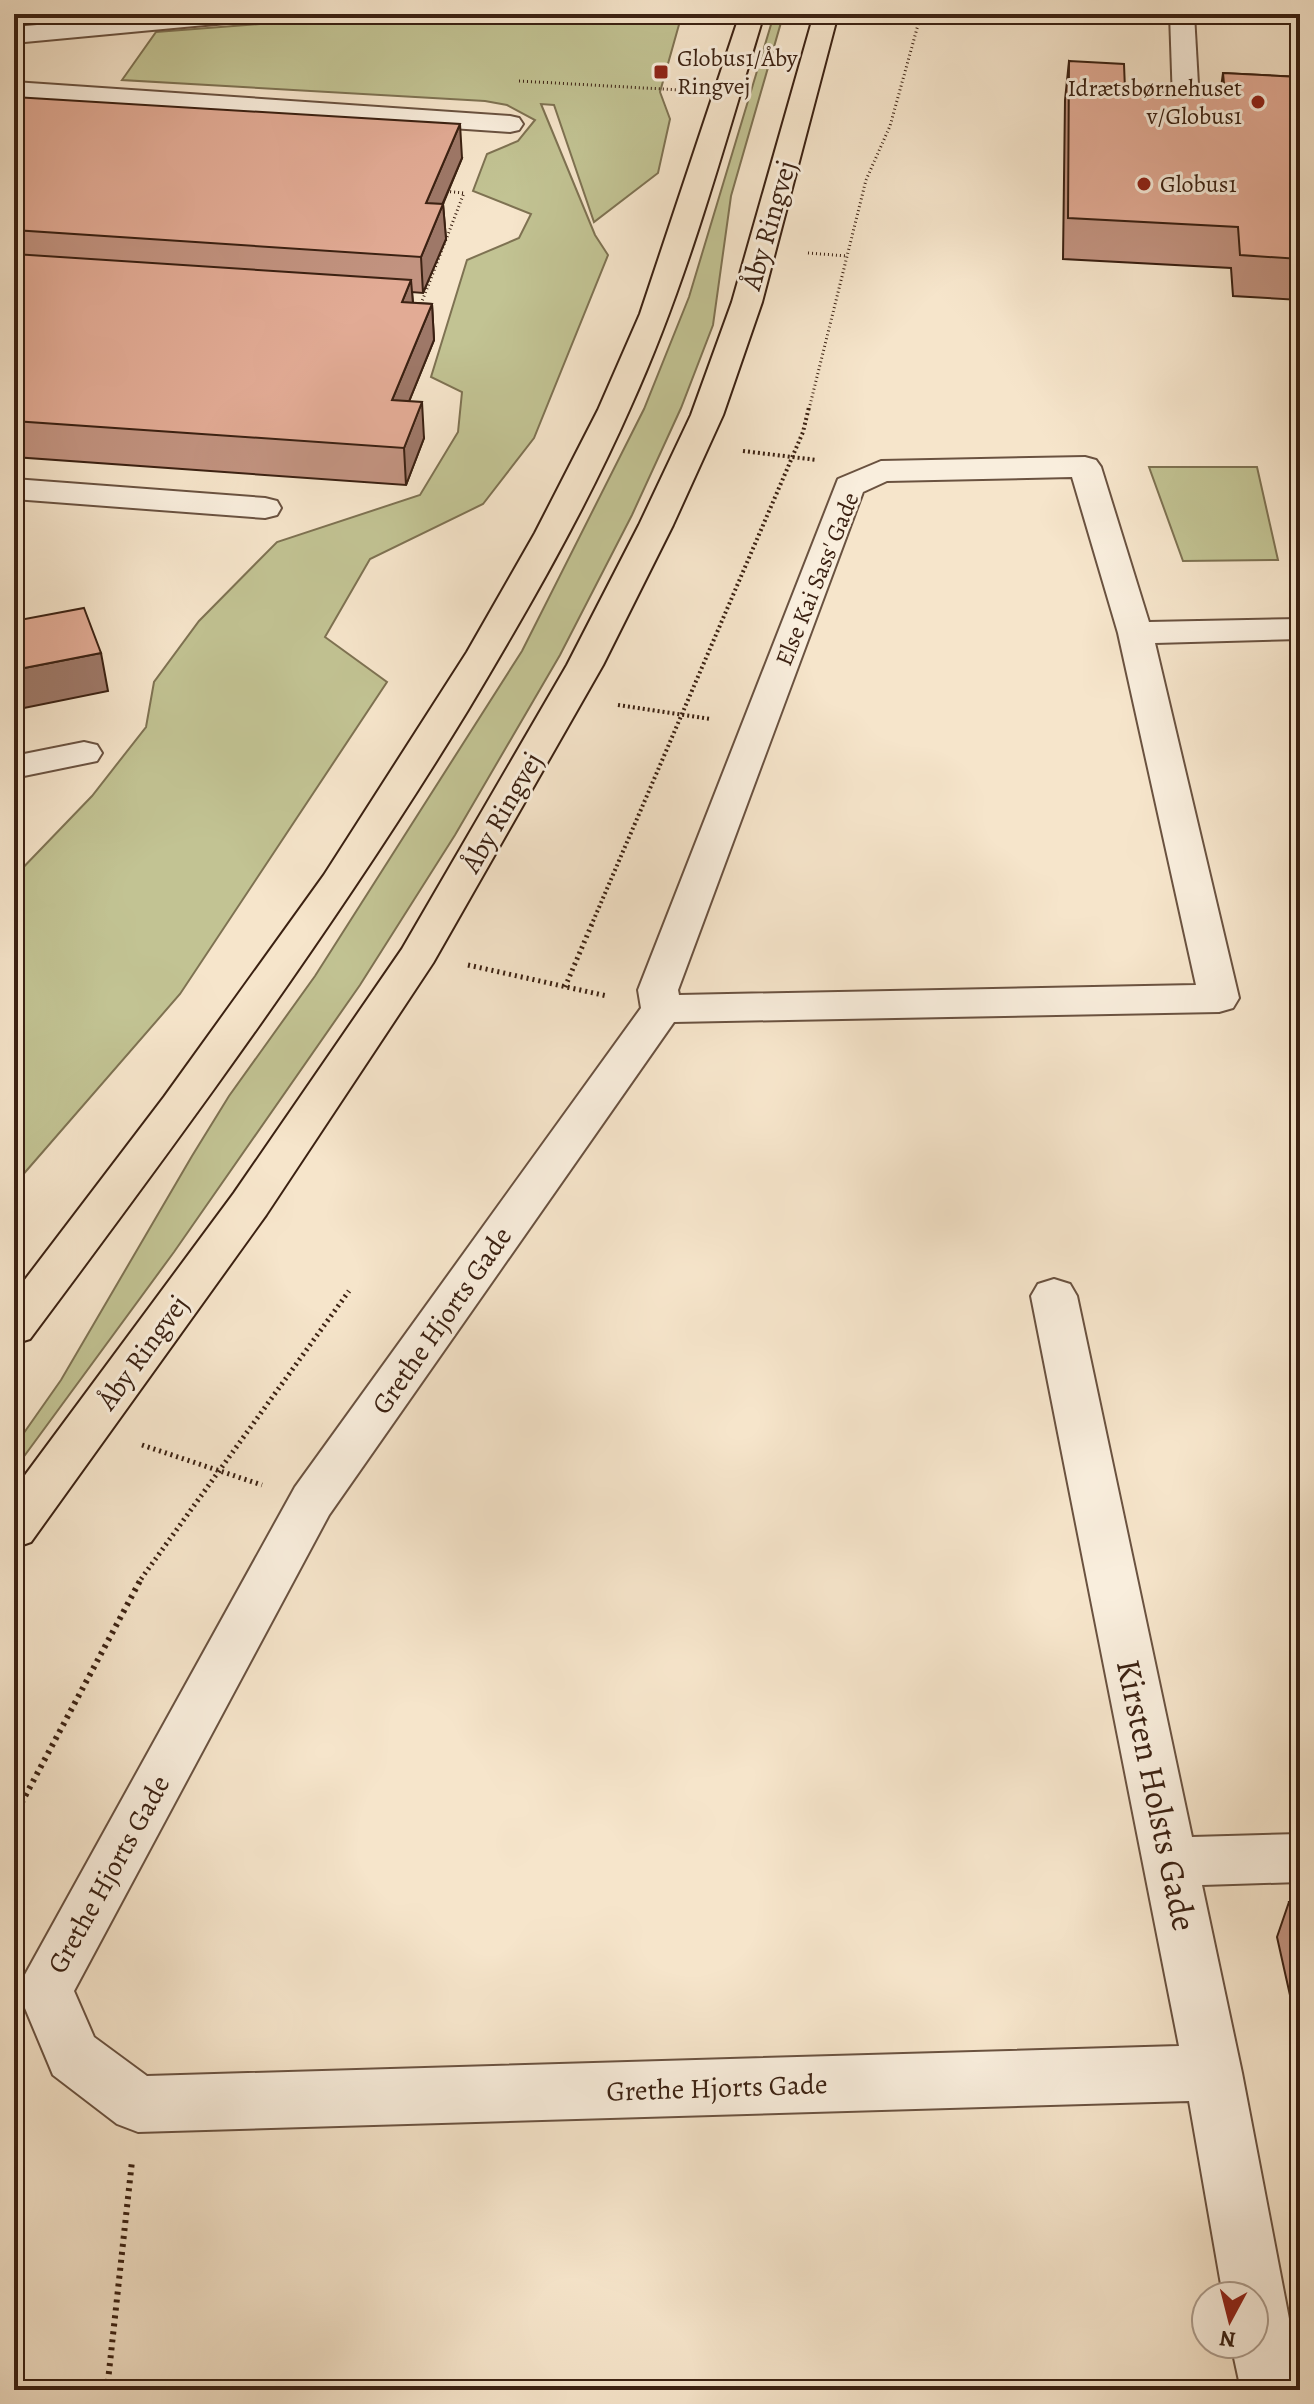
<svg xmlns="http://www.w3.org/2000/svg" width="1314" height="2404" font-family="Alegreya,serif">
<rect width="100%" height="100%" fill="#f6e5cb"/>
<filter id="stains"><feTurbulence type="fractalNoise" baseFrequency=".0025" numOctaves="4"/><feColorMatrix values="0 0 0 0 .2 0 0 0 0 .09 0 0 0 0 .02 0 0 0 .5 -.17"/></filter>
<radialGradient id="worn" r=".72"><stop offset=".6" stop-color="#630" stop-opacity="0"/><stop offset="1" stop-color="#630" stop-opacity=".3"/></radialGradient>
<g fill="#c2c393" stroke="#7e7252" stroke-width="2">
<path d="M389,14H682L660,92L670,119L658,173L594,222L554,105L541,104L595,235L608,255L534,438L483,504L370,559L325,637L387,682L180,994L14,1185V877L92,796L146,727L154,682L199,621L277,542L420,495L458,432L462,392L431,377L467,260L519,238L531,214L473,191L487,154L518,141L535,120L507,105L485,101L122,80L156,32Z"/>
<path d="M773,18L782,19L731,196L713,325L681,408L632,515L560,655L455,835L360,985L174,1252L14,1470V1447L61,1380L192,1156L229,1096L315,976L522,651L644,409L689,297Z"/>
<path d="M1149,467H1257L1278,560L1183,561Z"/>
</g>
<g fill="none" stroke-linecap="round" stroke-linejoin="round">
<defs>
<g id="minor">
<path d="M164,14H260L257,19L248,21L14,43V27Z"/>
<path d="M1170,14H1194L1199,102L1195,108H1177L1173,102Z"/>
<path d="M14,82L510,116L519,118L523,124L519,130L510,132L14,98Z"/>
<path d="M1085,457L1096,460L1101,467L1149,622L1300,619V639L1155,643L1239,998L1233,1008L1219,1012L674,1022L329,1515L74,1991L94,2037L147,2076L1179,2046L1031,1296L1038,1284L1054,1279L1070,1284L1077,1296L1192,1837L1300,1834V1882L1202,1885L1242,2073L1295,2350H1300V2390H1241L1231,2344H1254V2296H1223L1189,2101L138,2132L117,2124L53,2075L17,1989L295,1487L641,1008L638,990L838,479L881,461ZM1072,477L1118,633L1196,985L679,995L678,990L863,492L887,481Z"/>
<path d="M14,479L265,498L277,501L281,508L277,515L265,518L14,499Z"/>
<path d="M84,742L97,745L102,753L97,761L14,778V756Z"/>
</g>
<g id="major">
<path d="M740,14H764C724,146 688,280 631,406C585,511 527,611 468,710C335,928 183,1134 30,1339L14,1344V1294L164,1097L324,875L467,652L535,533L598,410L640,314Z"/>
<path d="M814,14H838L762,302L723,415L673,525L603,665L433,963L266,1215L31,1542L14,1548V1490L234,1193L402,949L567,665L639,525L691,415L732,302Z"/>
</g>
</defs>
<use href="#minor" stroke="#6a5240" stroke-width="4"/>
<use href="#major" stroke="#3b2112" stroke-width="4"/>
<g stroke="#3b2112" stroke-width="3" stroke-dasharray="1 3" stroke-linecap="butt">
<path d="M519,81L681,90"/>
<path d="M808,253L847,256"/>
<path d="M421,304L464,193L442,191"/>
<path d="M809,409L866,180L890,126L921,14"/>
</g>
<g stroke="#3b2112" stroke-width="4" stroke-dasharray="2 3" stroke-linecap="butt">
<path d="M743,451L817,460"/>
<path d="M618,705L711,719"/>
<path d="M591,926L803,432L809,407"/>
</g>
<g stroke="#3b2112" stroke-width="5" stroke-dasharray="2 4" stroke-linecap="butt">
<path d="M468,965L607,996"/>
<path d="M565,987L592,924"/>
<path d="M142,1445L262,1485"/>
<path d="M141,1579L349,1291"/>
</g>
<g stroke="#3b2112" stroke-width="6" stroke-dasharray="3 5" stroke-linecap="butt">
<path d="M14,1817L142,1577"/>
<path d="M107,2390L132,2161"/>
</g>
<use href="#minor" fill="#f9eedd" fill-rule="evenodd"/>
<use href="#major" fill="#f6e5cb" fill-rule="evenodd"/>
</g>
<g fill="#c29380" stroke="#3b2112" stroke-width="2">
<path d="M1069,61L1125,90L1220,95L1223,73L1300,77V300L1233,296L1231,268L1063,259L1065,100Z"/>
<path d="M14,97L462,158L443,204L446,239L423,293L412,292L413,303L432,304L434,340L409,401L424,438L406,485L14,457Z"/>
<path d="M1289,1902H1300V2040L1277,1937Z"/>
</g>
<g fill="#9e7868" stroke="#3b2112" stroke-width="2">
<path d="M460,124L462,158L428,238L426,203Z"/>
<path d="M443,204L446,239L423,293L421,257Z"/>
<path d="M411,280L414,316L402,302Z"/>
<path d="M432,304L434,340L395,436L392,400Z"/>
<path d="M422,402L424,438L406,485L404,448Z"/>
<path d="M101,653L108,691L14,710V670Z"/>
</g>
<g fill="#e2ab95" stroke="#3b2112" stroke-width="2">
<path d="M1069,61L1124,64L1125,90L1225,95L1223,73L1300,77V259L1240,255L1238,227L1068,218Z"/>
<path d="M14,97L460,124L426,203L443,204L421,257L14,230Z"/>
<path d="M14,254L411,280L402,302L432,304L392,400L422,402L404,448L14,421Z"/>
<path d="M84,608L101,653L14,670V621Z"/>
<path d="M1289,1902H1300V1949Z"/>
</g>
<g fill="#8f2418" stroke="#f9eedd" stroke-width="3">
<rect x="653" y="64" width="16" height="16" rx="4"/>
<circle cx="1258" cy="102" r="8"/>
<circle cx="1144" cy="184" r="8"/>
</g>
<g text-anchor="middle" stroke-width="6" stroke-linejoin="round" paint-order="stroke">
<g font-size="24" fill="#3b2112" stroke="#f9eedd" text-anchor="start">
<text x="677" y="66">Globus1/Åby<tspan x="677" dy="28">Ringvej</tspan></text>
<text x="1242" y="96" text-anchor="end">Idrætsbørnehuset<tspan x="1242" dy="28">v/Globus1</tspan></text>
<text x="1160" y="192">Globus1</text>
</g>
<g font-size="24" fill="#3b2112" stroke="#f9eedd">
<text transform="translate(817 579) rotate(-68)" y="8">Else Kai Sass' Gade</text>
</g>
<g font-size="28" fill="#3b2112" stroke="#f9eedd">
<text transform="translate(768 225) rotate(-74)" y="10">Åby Ringvej</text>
<text transform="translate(501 812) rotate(-60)" y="10">Åby Ringvej</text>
<text transform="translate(441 1320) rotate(-55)" y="10">Grethe Hjorts Gade</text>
<text transform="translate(142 1352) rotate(-54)" y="10">Åby Ringvej</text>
<text transform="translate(108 1874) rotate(-61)" y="10">Grethe Hjorts Gade</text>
<text transform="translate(717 2087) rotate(-2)" y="10">Grethe Hjorts Gade</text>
</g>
<g font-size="34" fill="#3b2112" stroke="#f9eedd">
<text transform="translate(1157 1795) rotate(78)" y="12">Kirsten Holsts Gade</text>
</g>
</g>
<rect width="1314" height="2404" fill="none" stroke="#f6e5cb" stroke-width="48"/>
<rect x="16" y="16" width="1282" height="2372" fill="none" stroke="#3b2112" stroke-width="4"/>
<rect x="24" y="24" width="1266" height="2356" fill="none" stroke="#3b2112" stroke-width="2"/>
<g transform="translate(1230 2320) rotate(187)"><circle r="38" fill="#f9eedd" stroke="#ad9c8c" stroke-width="2"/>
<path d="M0-6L14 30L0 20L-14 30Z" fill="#8f2418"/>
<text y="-12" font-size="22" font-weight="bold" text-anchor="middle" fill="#3b2112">N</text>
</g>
<rect width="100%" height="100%" filter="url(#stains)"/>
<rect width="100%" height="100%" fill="url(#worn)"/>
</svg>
